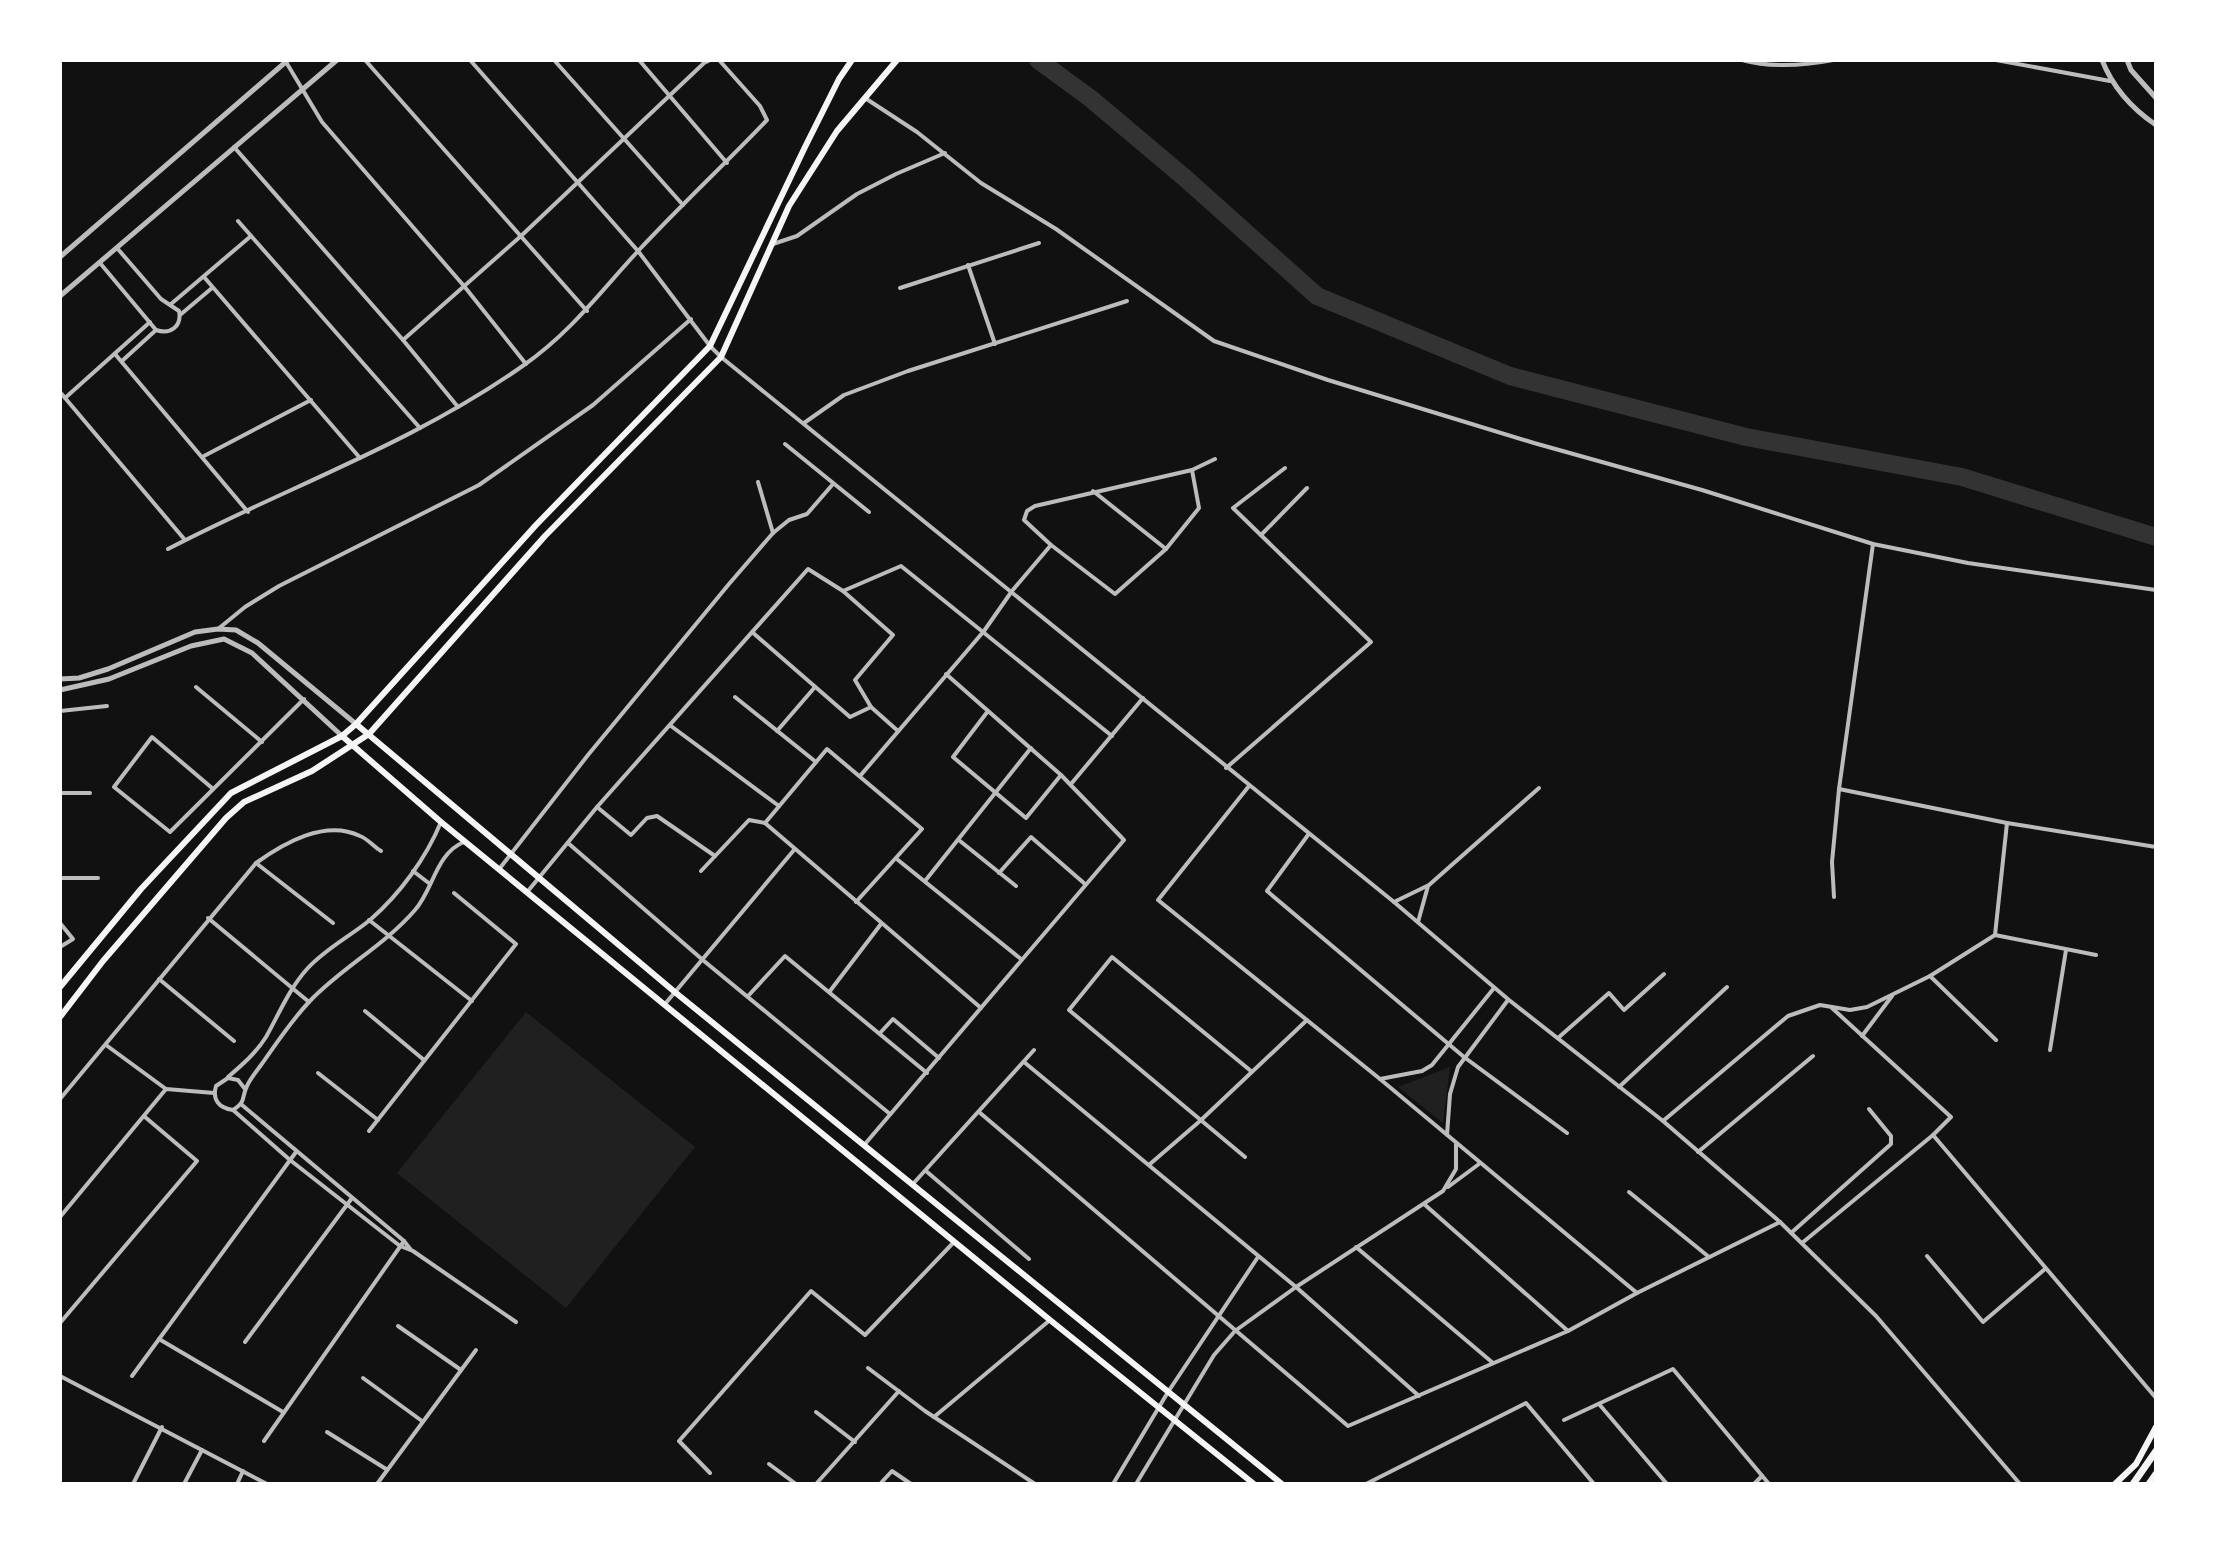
<svg xmlns="http://www.w3.org/2000/svg" width="2216" height="1544" font-family="Merriweather,serif">
<rect width="100%" height="100%" fill="#111"/>
<g fill="#202020">
<path d="M526,1012L695,1147L566,1308L397,1173Z"/>
<path d="M1450,1067L1443,1123L1398,1087Z"/>
</g>
<g fill="none" stroke-linecap="round" stroke-linejoin="round">
<path stroke="#333" stroke-width="18" d="M1038,60L1090,98L1185,178L1317,296L1510,376L1746,437L1962,477L2156,537"/>
<g stroke="#bcbcbc" stroke-width="4">
<path d="M365,60L587,311"/>
<path d="M470,60L638,251L710,346L721,357L1394,902L1509,1000L1663,1121L1780,1222L1876,1316L2020,1484"/>
<path d="M554,60L683,205"/>
<path d="M639,60L727,163"/>
<path d="M1742,60C1772,68 1802,66 1833,60"/>
<path d="M1996,60L2110,81"/>
<path d="M286,62L322,122L464,286L526,364"/>
<path d="M865,98L917,132L981,183L1056,229L1214,341L1328,380L1534,443L1702,490L1873,544L1968,563L2156,590"/>
<path d="M234,147L403,340L458,407"/>
<path d="M238,221L420,428"/>
<path d="M773,244L797,236L857,194L896,174L945,153"/>
<path d="M100,263L156,330C171,335 182,326 179,311L161,299L117,248"/>
<path d="M968,265L995,344"/>
<path d="M204,277L360,458"/>
<path d="M900,288L1039,243"/>
<path d="M171,304L251,236"/>
<path d="M180,315L212,288"/>
<path d="M403,340L521,236L704,63L710,60"/>
<path d="M115,354L248,512"/>
<path d="M122,361L156,330"/>
<path d="M60,392L185,540"/>
<path d="M65,398L150,322"/>
<path d="M804,423L844,395L908,371L1127,301"/>
<path d="M785,444L869,512"/>
<path d="M204,456L311,400"/>
<path d="M1192,470L1199,508L1166,549L1115,594L1051,545L1024,520L1027,511L1035,506L1192,470L1215,459"/>
<path d="M758,482L773,533"/>
<path d="M1093,491L1166,549"/>
<path d="M1261,535L1307,488"/>
<path d="M1873,544L1839,789L2007,823L2156,847"/>
<path d="M168,549C287,487 414,443 524,365C572,331 600,292 639,250C681,205 725,164 767,120L760,106L719,60"/>
<path d="M843,591L901,566L1112,736"/>
<path d="M218,629L245,607L279,586L479,485L593,405L691,319"/>
<path d="M752,632L850,717L871,707L898,731"/>
<path d="M196,687L262,742"/>
<path d="M735,697L816,762"/>
<path d="M60,711L107,706"/>
<path d="M988,711L953,757L1026,818L1061,775"/>
<path d="M671,726L779,806"/>
<path d="M777,731L815,687"/>
<path d="M1226,768L1371,642L1233,508L1285,468"/>
<path d="M860,776L984,631L1012,591L1051,545"/>
<path d="M1071,784L1143,698"/>
<path d="M1249,786L1158,900L1380,1079L1637,1293"/>
<path d="M212,788L152,737L114,787L170,832L304,699"/>
<path d="M60,793H90"/>
<path d="M597,807L631,835L647,818L657,816L715,856"/>
<path d="M765,823L827,749L922,829L856,902"/>
<path d="M765,823L981,1008"/>
<path d="M1308,835L1267,891L1464,1057L1567,1133"/>
<path d="M960,841L1016,886"/>
<path d="M568,843L704,961L890,1114"/>
<path d="M898,860L1021,959"/>
<path d="M256,863L333,923"/>
<path d="M500,868L588,755L729,584L773,533L789,520L807,514L833,484"/>
<path d="M413,871L430,884"/>
<path d="M701,871L749,820L765,823"/>
<path d="M999,873L1031,837L1085,884"/>
<path d="M60,878H98"/>
<path d="M925,881L1031,748"/>
<path d="M528,891L597,807L808,569L843,591L893,635L855,680L871,707"/>
<path d="M1834,897L1832,862L1839,789"/>
<path d="M1394,902L1429,885L1539,788"/>
<path d="M208,918L309,1002"/>
<path d="M369,920L472,1001"/>
<path d="M1418,922L1428,886"/>
<path d="M60,923L73,939L60,947"/>
<path d="M1995,935L2096,955"/>
<path d="M1930,976L1996,1040"/>
<path d="M159,979L234,1041"/>
<path d="M830,991L881,924"/>
<path d="M749,995L785,956L927,1073"/>
<path d="M665,1004L794,850"/>
<path d="M1832,1008L1951,1117L1933,1135L2156,1398"/>
<path d="M365,1011L424,1060"/>
<path d="M880,1033L893,1019L939,1058"/>
<path d="M1862,1036L1892,996"/>
<path d="M1558,1038L1609,993L1624,1010L1664,974"/>
<path d="M106,1045L166,1089"/>
<path d="M2050,1050L2066,950"/>
<path d="M1024,1062L1296,1287L1419,1396"/>
<path d="M318,1073L378,1120"/>
<path d="M228,1077C242,1065 256,1053 266,1037C279,1014 289,989 307,969C325,949 349,937 370,920C400,894 426,858 441,822"/>
<path d="M1380,1079L1422,1071L1432,1065L1494,988"/>
<path d="M1619,1087L1727,987"/>
<path d="M245,1089L238,1080L228,1078L216,1086C212,1100 219,1108 233,1110C247,1101 241,1098 247,1086C250,1079 256,1072 261,1065C276,1044 291,1021 309,1002C341,968 384,946 415,910C433,890 436,853 464,842"/>
<path d="M60,1099L256,863C284,843 325,819 360,836C368,839 374,847 381,851"/>
<path d="M242,1105L404,1241L411,1250"/>
<path d="M233,1110L290,1160L400,1246L413,1251L516,1322"/>
<path d="M979,1112L1348,1426L1568,1331L1637,1293L1780,1222"/>
<path d="M1663,1121L1788,1016L1820,1005L1850,1010L1867,1007L1930,976L1995,935L2007,823"/>
<path d="M369,1131L516,944L454,893"/>
<path d="M1447,1135L1450,1094L1458,1067L1508,1000"/>
<path d="M865,1144L1124,840L1061,775L946,674"/>
<path d="M1698,1152L1813,1056"/>
<path d="M1245,1157L1069,1010L1112,957L1251,1071"/>
<path d="M1150,1164L1200,1121L1307,1020"/>
<path d="M926,1171L1029,1259"/>
<path d="M912,1185L1034,1050"/>
<path d="M1448,1187L1479,1164"/>
<path d="M1629,1192L1709,1257"/>
<path d="M1424,1204L1568,1331"/>
<path d="M60,1217L166,1089L214,1093"/>
<path d="M1791,1233L1891,1144V1136L1869,1109"/>
<path d="M1802,1243L1933,1135"/>
<path d="M1356,1247L1493,1363"/>
<path d="M1927,1256L1983,1322L2045,1269"/>
<path d="M60,1323L197,1161L145,1117"/>
<path d="M398,1326L461,1370"/>
<path d="M159,1339L283,1412"/>
<path d="M245,1342L352,1198"/>
<path d="M868,1368L925,1411L1035,1484"/>
<path d="M60,1376L267,1484"/>
<path d="M132,1376L296,1152"/>
<path d="M363,1378L422,1421"/>
<path d="M1599,1404L1667,1484"/>
<path d="M816,1412L855,1442"/>
<path d="M934,1417L1050,1320"/>
<path d="M1564,1420L1673,1369L1769,1484"/>
<path d="M327,1432L386,1469"/>
<path d="M264,1441L404,1241"/>
<path d="M769,1464L796,1484"/>
<path d="M710,1473L679,1441L811,1291L865,1335L954,1242"/>
<path d="M133,1484L162,1427"/>
<path d="M184,1484L202,1450"/>
<path d="M237,1484L243,1471"/>
<path d="M377,1484L476,1350"/>
<path d="M816,1484L899,1391"/>
<path d="M880,1484L892,1471L911,1484"/>
<path d="M1113,1484L1168,1392L1258,1257"/>
<path d="M1136,1484L1214,1355L1235,1331L1296,1287L1443,1191L1456,1169V1144"/>
<path d="M1366,1484L1526,1403L1594,1484"/>
<path d="M1754,1484L1762,1476"/>
</g>
<g stroke="#bcbcbc" stroke-width="5">
<path d="M2102,60C2113,88 2131,108 2156,125"/>
<path d="M2127,60L2131,70L2156,98"/>
<path d="M60,257L288,60"/>
<path d="M60,296L337,60"/>
<path d="M60,679L79,678L108,669L195,632L218,629L236,630L258,643L356,724"/>
<path d="M60,690L109,679L191,646L224,639L252,653L342,736"/>
</g>
<g stroke="#f5f5f5" stroke-width="6">
<path d="M356,724L676,993L1282,1484"/>
<path d="M342,736L441,822L1050,1320L1254,1484"/>
<path d="M60,987L141,889L231,793L342,736L356,724L536,525L710,346L805,147L839,79L852,60"/>
<path d="M60,1017L103,961L226,818L244,802L312,771L369,734L545,536L721,357L789,206L837,131L897,60"/>
<path d="M2115,1484L2136,1464L2156,1427"/>
</g>
<g stroke="#f5f5f5" stroke-width="7">
<path d="M2133,1484L2156,1451"/>
<path d="M2149,1484L2156,1474"/>
</g>
</g>
<rect width="2216" height="1544" fill="none" stroke="#ffffff" stroke-width="124"/>
</svg>
